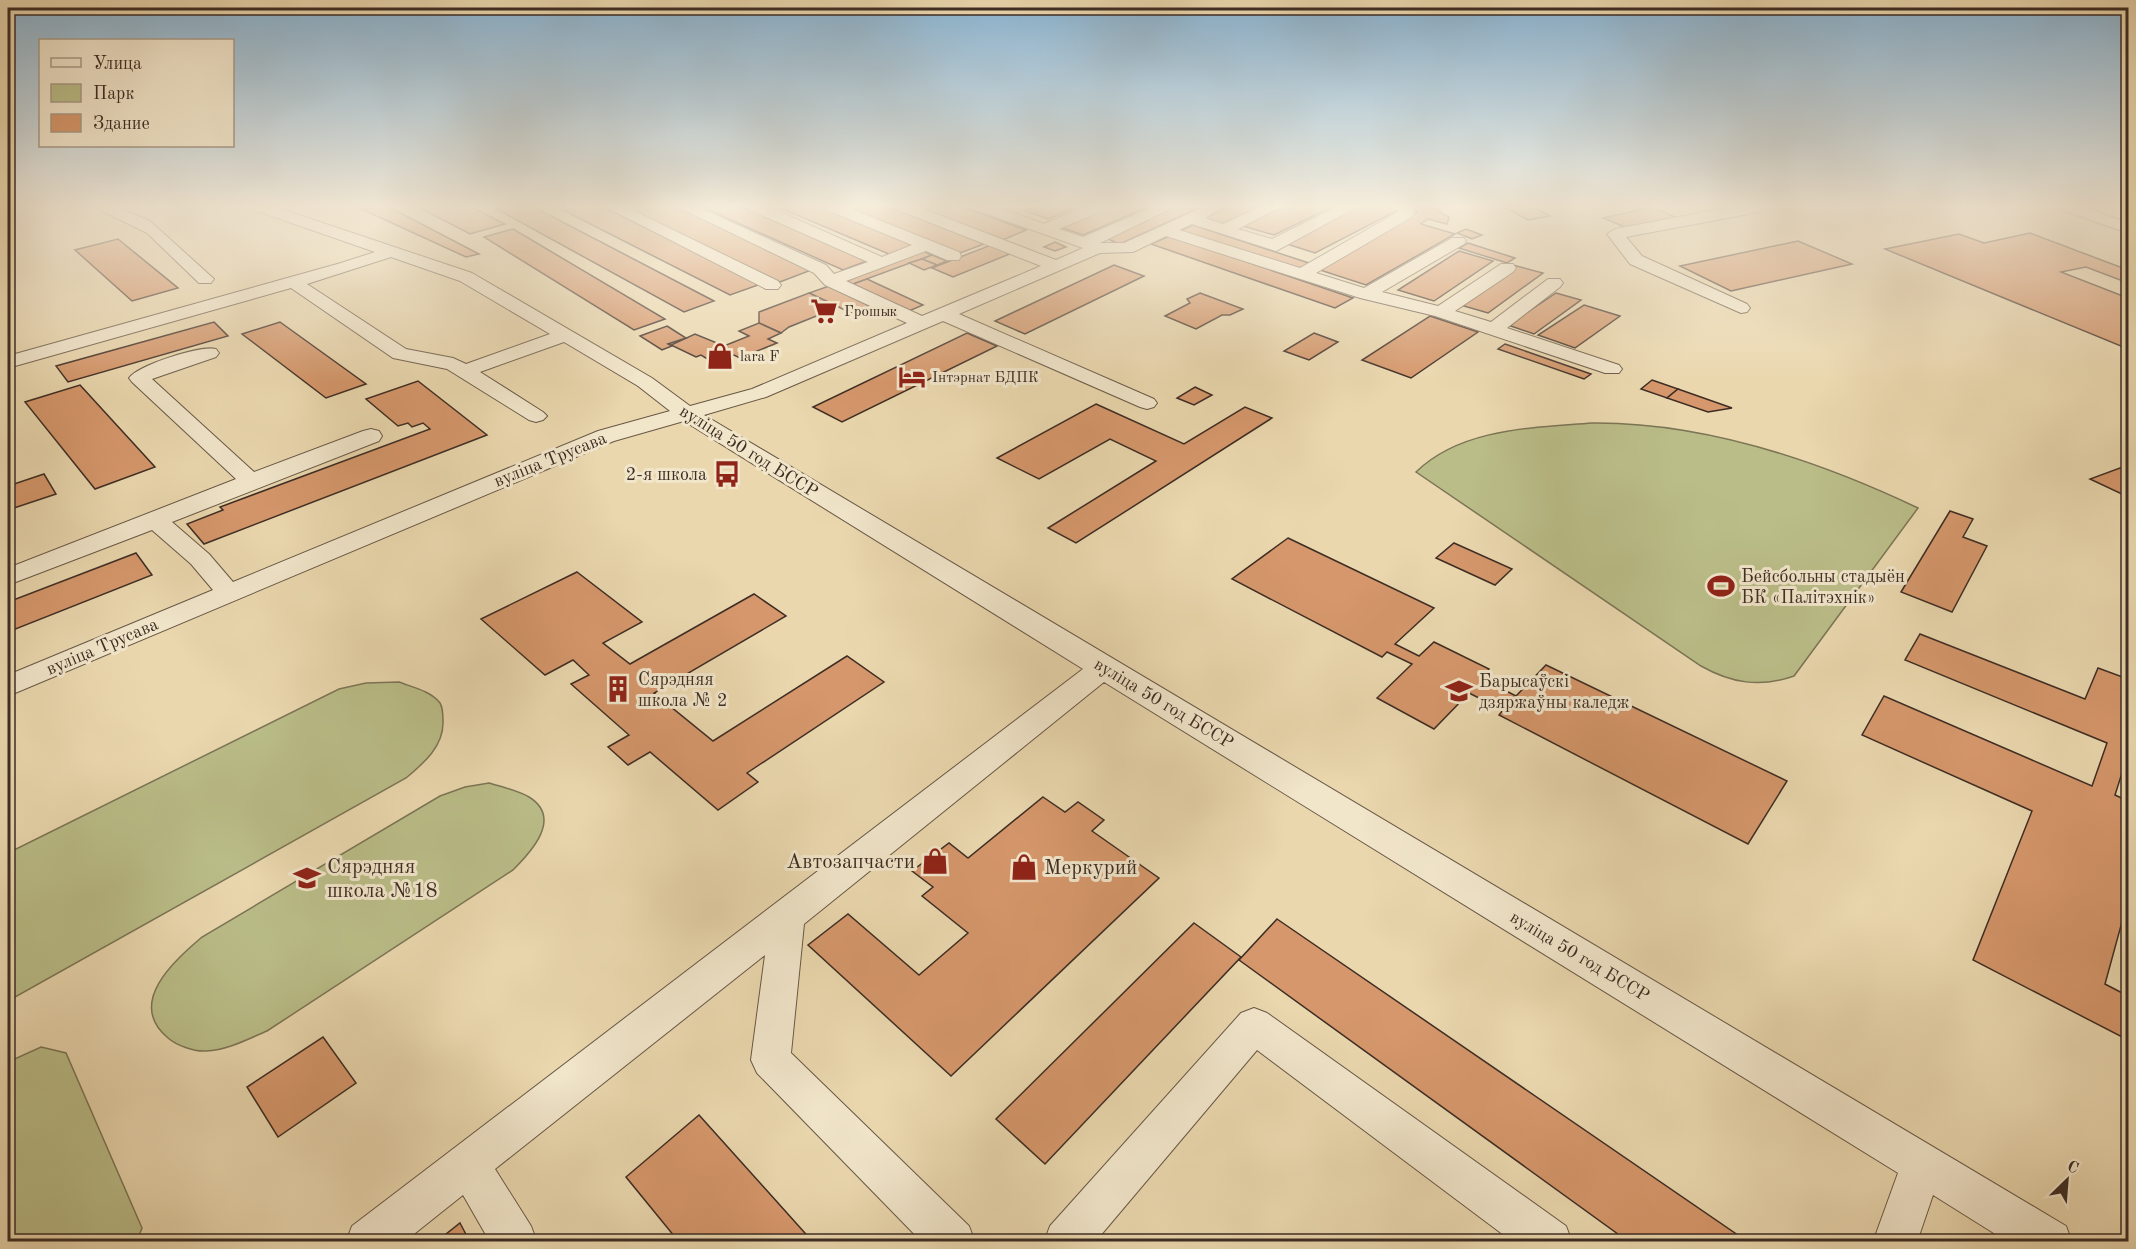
<svg xmlns="http://www.w3.org/2000/svg" width="2136" height="1249" font-family="'Old Standard TT',serif">
<rect width="100%" height="100%" fill="#ead7ae"/>
<filter id="stains"><feTurbulence type="fractalNoise" baseFrequency=".00333" numOctaves="4"/><feColorMatrix values="0 0 0 0 .2 0 0 0 0 .09 0 0 0 0 .02 0 0 0 .5 -.17"/></filter>
<radialGradient id="worn" r=".72"><stop offset=".6" stop-color="#630" stop-opacity="0"/><stop offset="1" stop-color="#630" stop-opacity=".3"/></radialGradient>
<g fill="#babd88" stroke="#7c7556" stroke-width="1.5">
<path d="M1592,423C1705,422 1817,460 1918,508L1794,676C1760,688 1731,683 1701,666L1416,472C1461,428 1532,428 1592,423Z"/>
<path d="M399,682C412,687 431,691 440,703C443,708 443,716 443,721C444,746 424,763 406,778L8,1001V853L339,689L366,683Z"/>
<path d="M489,783C502,787 517,790 529,797C563,818 531,852 513,870L267,1031C248,1039 228,1050 206,1051C194,1052 176,1045 168,1038C126,1003 174,961 202,937L440,796L465,787Z"/>
<path d="M41,1047L66,1053L142,1228L137,1241H8V1062Z"/>
</g>
<g fill="#d5976b" stroke="#3d2d24" stroke-width="1.5">
<path d="M357,207H389L479,254L466,257Z"/>
<path d="M418,207H471L505,224L470,234Z"/>
<path d="M493,207H534L714,301L684,312Z"/>
<path d="M557,207H603L761,284L730,295Z"/>
<path d="M623,207H678L814,269L780,282Z"/>
<path d="M702,207H742L867,261L843,270Z"/>
<path d="M778,207H823L917,246L891,255Z"/>
<path d="M845,207H890L984,244L960,253Z"/>
<path d="M918,207H963L1026,230L1003,240Z"/>
<path d="M1034,207H1077L1048,219L1025,211Z"/>
<path d="M1103,207H1148L1083,235L1057,226Z"/>
<path d="M1176,207H1201L1120,244L1105,238Z"/>
<path d="M1229,207H1259L1220,225L1202,219Z"/>
<path d="M1283,207H1332L1274,235L1243,226Z"/>
<path d="M1356,207L1402,208L1315,253L1284,243Z"/>
<path d="M1410,207H1432L1449,217L1447,224L1428,219L1421,224L1455,234L1366,285L1314,268L1418,212Z"/>
<path d="M1504,207H1533L1550,216L1528,220Z"/>
<path d="M1653,207L1677,218L1627,228L1603,218Z"/>
<path d="M1193,225L1312,264L1299,271L1180,231Z"/>
<path d="M513,229L665,319L634,330L484,237Z"/>
<path d="M1466,229L1482,235L1472,239L1457,233Z"/>
<path d="M2030,233L2128,270V283L2086,267L2061,272L2128,298V349L1885,249L1959,234L1984,243Z"/>
<path d="M1170,236L1353,298L1335,308L1151,244Z"/>
<path d="M118,239L178,288L132,301L75,250Z"/>
<path d="M1798,241L1852,264L1731,291L1680,266Z"/>
<path d="M1055,242L1066,247L1055,251L1044,247Z"/>
<path d="M1468,243L1515,258L1507,263L1459,248Z"/>
<path d="M991,245L1012,253L953,277L932,268Z"/>
<path d="M923,251L932,255L853,284L844,280Z"/>
<path d="M1459,251L1493,261L1434,301L1398,290Z"/>
<path d="M932,255L947,261L937,265L922,259Z"/>
<path d="M922,259L937,265L924,270L909,263Z"/>
<path d="M1114,265L1144,276L1025,334L995,321Z"/>
<path d="M1513,265L1543,273L1488,313L1457,304Z"/>
<path d="M867,279L923,305L909,311L853,284Z"/>
<path d="M829,286L870,305L851,313L809,293Z"/>
<path d="M809,293L839,307L789,327L781,333L759,323V312Z"/>
<path d="M1200,293L1243,309L1230,315H1222L1196,329L1165,316L1190,303L1187,299Z"/>
<path d="M1556,293L1581,300L1534,334L1508,325Z"/>
<path d="M1584,305L1620,316L1575,348L1538,335Z"/>
<path d="M1430,316L1478,332L1411,378L1362,360Z"/>
<path d="M214,322L228,336L68,382L56,366Z"/>
<path d="M280,322L366,384L326,398L242,334Z"/>
<path d="M759,323L781,333L768,339L777,343L740,358L734,355L714,363L701,355L696,357L671,345L695,334L724,346L749,336L739,331Z"/>
<path d="M667,326L686,338L668,344L672,346L662,350L640,336Z"/>
<path d="M967,333L997,346L842,422L813,407Z"/>
<path d="M1314,333L1338,342L1309,360L1284,351Z"/>
<path d="M1505,344L1591,374L1584,379L1498,349Z"/>
<path d="M1652,380L1678,389L1667,398L1641,389Z"/>
<path d="M418,381L487,435L204,544L187,524L223,510L220,507L430,429L423,423L412,427L408,423L398,426L366,399Z"/>
<path d="M80,385L155,467L95,489L25,402Z"/>
<path d="M1195,387L1212,395L1194,405L1177,398Z"/>
<path d="M1678,389L1732,408L1708,412L1667,398Z"/>
<path d="M1096,404L1184,444L1245,407L1272,418L1076,543L1048,528L1156,461L1110,439L1039,479L997,458Z"/>
<path d="M2128,465V495L2126,496L2090,479Z"/>
<path d="M44,474L56,494L8,510V486Z"/>
<path d="M1950,511L1973,519L1963,537L1987,546L1952,612L1901,592Z"/>
<path d="M1288,538L1434,608L1395,644L1419,656L1434,642L1489,669L1481,678L1516,696L1546,665L1787,781L1748,844L1499,715L1503,710L1469,693L1434,729L1377,698L1412,664L1387,652L1382,657L1232,579Z"/>
<path d="M1454,543L1512,569L1495,585L1436,558Z"/>
<path d="M136,553L152,575L8,632V602Z"/>
<path d="M577,572L642,622L603,643L630,664L754,594L786,616L654,693L713,741L847,656L884,682L747,773L758,782L718,810L650,752L628,765L608,747L629,735L571,684L589,675L573,660L545,675L481,619Z"/>
<path d="M1920,634L2085,699L2098,668L2128,679V754L2115,795L2128,801V900L2105,984L2128,996V1040L1973,960L2032,811L1862,735L1884,696L2092,786L2107,743L1905,660Z"/>
<path d="M1043,797L1065,812L1078,802L1104,820L1092,831L1159,878L951,1076L808,945L848,914L919,975L968,933L922,896L933,887L912,871L949,843L968,858Z"/>
<path d="M1277,919L1748,1242H1629L1239,960Z"/>
<path d="M1194,923L1241,957L1045,1164L996,1119Z"/>
<path d="M323,1037L356,1083L278,1137L247,1087Z"/>
<path d="M699,1115L813,1242H679L626,1177Z"/>
<path d="M460,1223L470,1242H436Z"/>
</g>
<g fill="none" stroke-linecap="round" stroke-linejoin="round">
<defs>
<g id="minor">
<path d="M94,207H116L150,221L214,279L211,283H199L147,233Z"/>
<path d="M252,207H275L472,273L652,378L690,406L752,389L907,323L825,285L814,273L678,207H698L826,265L834,274L868,262L750,210L748,207H769L882,257L912,245L827,210L825,207H846L959,252L961,256L959,260H947L926,251L846,281L922,316L1041,266L898,210L896,207H918L1056,260L1083,248L976,210L974,207H997L1044,224L1084,207H1106L1104,210L1059,229L1083,237L1153,207H1174L1100,243H1124L1204,207H1224L1205,218L1223,224L1260,207H1280L1238,229L1272,239L1337,207H1357L1276,251L1192,224L1179,230L1300,268L1398,212L1395,207H1412L1414,214L1412,217L1316,273L1364,288L1452,238H1464L1466,241L1464,244L1382,292L1438,306L1501,264H1513L1516,268L1513,272L1455,311L1491,322L1548,279H1560L1563,283L1560,287L1507,328L1619,365L1622,369L1619,373H1605L1435,316L1360,298L1166,236L1133,252L1100,253L959,314L1154,399L1157,403L1154,407L1147,409L1140,407L943,321L766,397L704,415L2066,1226L2072,1242H2008L1933,1195L1917,1242H1873L1898,1173L1104,682L804,924L791,1053L969,1226L975,1242H922L757,1073L751,1060L765,955L495,1169L531,1226L537,1242H490L463,1195L404,1242H346L352,1226L1083,669L684,421L614,441L8,696V675L213,590L191,564L152,530L8,585V568L236,479L132,382L129,378C138,365 201,345 216,349L219,353L216,357L152,379L254,472L363,431L371,429L379,431L382,436L379,441L172,522L209,554L233,582L598,431L670,411L638,386L564,342L480,372L543,412L547,416L543,420L536,422L529,420L447,369L393,358L291,288L8,368V356L341,263L375,252L254,210ZM391,257L460,281L550,334L466,364L453,358L406,349L307,284Z"/>
<path d="M606,207H626L778,281L781,285L778,289H766Z"/>
<path d="M1732,207H1766L1759,212L1626,237L1642,256L1747,304L1750,308L1747,312L1741,313L1630,264L1607,234L1615,229Z"/>
<path d="M2060,207H2083L2128,223V233L2062,210Z"/>
<path d="M1254,1008L1267,1013L1566,1226L1572,1242H1513L1257,1050L1095,1242H1044L1050,1226L1241,1013Z"/>
</g>
</defs>
<use href="#minor" stroke="#685846" stroke-width="2"/>
<use href="#minor" fill="#f1e5ca" fill-rule="evenodd"/>
</g>
<linearGradient id="sky" x2="0" y2="1"><stop stop-color="#8ab5d4"/><stop offset="0.54" stop-color="#f6eddb"/><stop offset="1" stop-color="#f6eddb" stop-opacity="0"/></linearGradient>
<rect width="2136" height="382" fill="url(#sky)"/>
<defs>
<symbol id="supermarket-bare" viewBox="-9 -9 18 18"><path d="M-6-5.5h2.5l.6 2H6L4.5 2H-2.5L-4.4-4H-6ZM-1.5 3.2a1.3 1.3 0 1 0 .1 0ZM3 3.2a1.3 1.3 0 1 0 .1 0Z" fill="#8f2418" stroke="#f1e5ca" stroke-width="2.5" paint-order="stroke"/></symbol>
<symbol id="shop-bare" viewBox="-9 -9 18 18"><path d="M-5-2.5h2.3a2.7 3.5 0 0 1 5.4 0H5L5.5 6h-11ZM-1.5-2.5h3a1.5 2.3 0 0 0-3 0Z" fill="#8f2418" stroke="#f1e5ca" stroke-width="2.5" paint-order="stroke"/></symbol>
<symbol id="hotel-bare" viewBox="-9 -9 18 18"><path d="M-6-4.5h1.5V1H6V5H4.5V3h-9V5H-6ZM-4 0a1.8 1.8 0 1 1 3.6 0ZM.5 0V-2.5h3Q6-2.5 6 0Z" fill="#8f2418" stroke="#f1e5ca" stroke-width="2.5" paint-order="stroke"/></symbol>
<symbol id="bus-bare" viewBox="-9 -9 18 18"><path d="M-5-6H5V4H4V6H2V4H-2V6H-4V4H-5ZM-3.5-4V0h7V-4ZM-3.5 1.2v1.5H-2V1.2ZM2 1.2v1.5H3.5V1.2Z" fill="#8f2418" stroke="#f1e5ca" stroke-width="2.5" paint-order="stroke"/></symbol>
<symbol id="stadium-bare" viewBox="-9 -9 18 18"><path d="M0-5a6.5 5 0 1 0 0 10a6.5 5 0 1 0 0-10ZM-3.5-1.8h7v3.6h-7Z" fill="#8f2418" stroke="#f1e5ca" stroke-width="2.5" paint-order="stroke"/></symbol>
<symbol id="building-bare" viewBox="-9 -9 18 18"><path d="M-4-6H4V6H1V3H-1V6H-4ZM-2.5-4.3h1.7v1.8h-1.7ZM.8-4.3h1.7v1.8H.8ZM-2.5-1h1.7V.8h-1.7ZM.8-1h1.7V.8H.8Z" fill="#8f2418" stroke="#f1e5ca" stroke-width="2.5" paint-order="stroke"/></symbol>
<symbol id="university-bare" viewBox="-9 -9 18 18"><path d="M0-5L7-2L0 1L-7-2ZM-4 1L0 2.5L4 1V4Q0 6-4 4Z" fill="#8f2418" stroke="#f1e5ca" stroke-width="2.5" paint-order="stroke"/></symbol>
<symbol id="school-bare" viewBox="-9 -9 18 18"><path d="M0-5L7-2L0 1L-7-2ZM-4 1L0 2.5L4 1V4Q0 6-4 4Z" fill="#8f2418" stroke="#f1e5ca" stroke-width="2.5" paint-order="stroke"/></symbol>
</defs>
<g fill-rule="evenodd">
<use href="#supermarket-bare" x="805" y="292" width="38" height="38"/>
<use href="#shop-bare" x="701" y="337" width="38" height="38"/>
<use href="#hotel-bare" x="893" y="358" width="38" height="38"/>
<use href="#bus-bare" x="708" y="455" width="38" height="38"/>
<use href="#stadium-bare" x="1702" y="567" width="38" height="38"/>
<use href="#building-bare" x="599" y="670" width="38" height="38"/>
<use href="#university-bare" x="1440" y="672" width="38" height="38"/>
<use href="#shop-bare" x="916" y="842" width="38" height="38"/>
<use href="#shop-bare" x="1005" y="848" width="38" height="38"/>
<use href="#school-bare" x="288" y="859" width="38" height="38"/>
</g>
<g text-anchor="middle" stroke-width="6" stroke-linejoin="round" paint-order="stroke">
<g font-size="15" fill="#3d2d24" stroke="#f1e5ca" text-anchor="start">
<text x="844" y="316">Грошык</text>
<text x="740" y="361">lara F</text>
<text x="932" y="382">Інтэрнат БДПК</text>
</g>
<g font-size="18" fill="#3d2d24" stroke="#f1e5ca">
<text transform="translate(749 451) rotate(32)" y="6">вуліца 50 год БССР</text>
<text transform="translate(550 459) rotate(-22)" y="6">вуліца Трусава</text>
<text transform="translate(102 646) rotate(-23)" y="6">вуліца Трусава</text>
<text transform="translate(1164 703) rotate(31)" y="6">вуліца 50 год БССР</text>
<text transform="translate(1580 956) rotate(31)" y="6">вуліца 50 год БССР</text>
</g>
<g font-size="18" fill="#3d2d24" stroke="#f1e5ca" text-anchor="start">
<text x="707" y="480" text-anchor="end">2-я школа</text>
<text x="1741" y="582">Бейсбольны стадыён<tspan x="1741" dy="21">БК «Палітэхнік»</tspan></text>
<text x="638" y="685">Сярэдняя<tspan x="638" dy="21">школа № 2</tspan></text>
<text x="1479" y="687">Барысаўскі<tspan x="1479" dy="21">дзяржаўны каледж</tspan></text>
</g>
<g font-size="21" fill="#3d2d24" stroke="#f1e5ca" text-anchor="start">
<text x="915" y="868" text-anchor="end">Автозапчасти</text>
<text x="327" y="873">Сярэдняя<tspan x="327" dy="24">школа №18</tspan></text>
<text x="1044" y="874">Меркурий</text>
</g>
</g>
<rect width="2136" height="1249" fill="none" stroke="#ead7ae" stroke-width="30"/>
<rect x="9" y="9" width="2118" height="1231" fill="none" stroke="#3d2d24" stroke-width="3"/>
<rect x="15" y="15" width="2106" height="1219" fill="none" stroke="#3d2d24" stroke-width="1.5"/>
<rect x="39" y="39" width="195" height="108" fill="#f1e5ca" stroke="#a99b88" stroke-width="1.5"/>
<rect x="51" y="58" width="30" height="9" fill="#f1e5ca" stroke="#a99b88" stroke-width="1.5"/>
<text x="93" y="69" font-size="18" fill="#3d2d24">Улица</text>
<rect x="51" y="84" width="30" height="18" fill="#babd88" stroke="#a99b88" stroke-width="1.5"/>
<text x="93" y="99" font-size="18" fill="#3d2d24">Парк</text>
<rect x="51" y="114" width="30" height="18" fill="#d5976b" stroke="#a99b88" stroke-width="1.5"/>
<text x="93" y="129" font-size="18" fill="#3d2d24">Здание</text>
<g transform="translate(2067 1180) rotate(25)" stroke="#f1e5ca" stroke-width="4.5" paint-order="stroke">
<path d="M0-4.5L10 22L0 15L-10 22Z" fill="#3d2d24"/>
<text y="-9" font-size="16" font-weight="bold" text-anchor="middle" fill="#3d2d24">С</text>
</g>
<rect width="100%" height="100%" filter="url(#stains)"/>
<rect width="100%" height="100%" fill="url(#worn)"/>
</svg>
